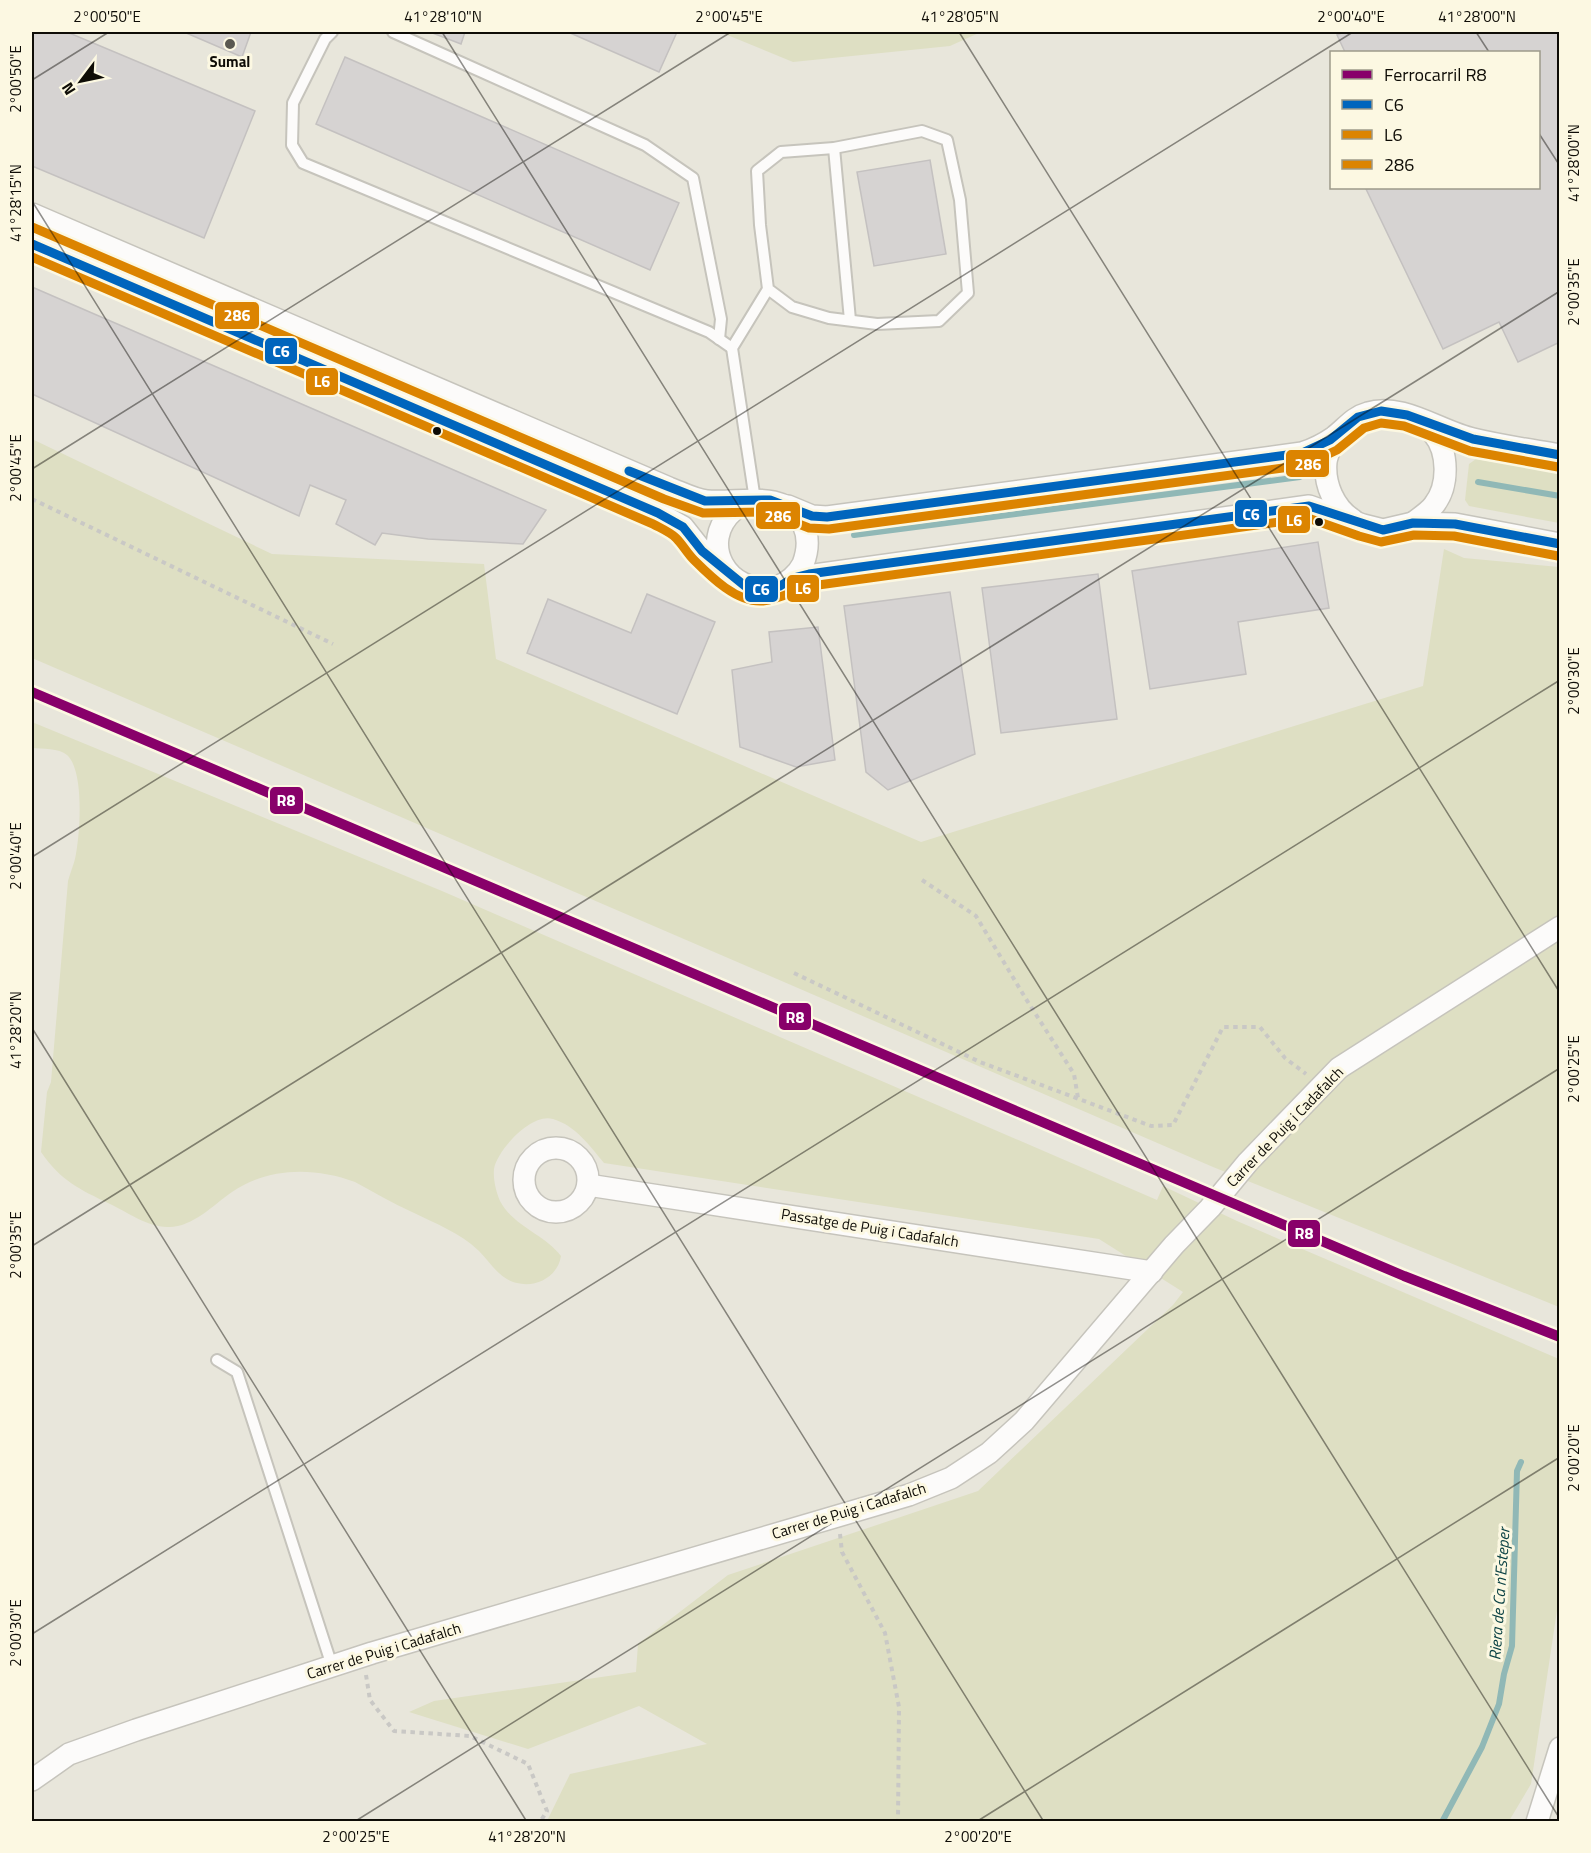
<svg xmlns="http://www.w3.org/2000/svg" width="1591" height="1853" font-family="'Titillium Web',sans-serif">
<rect width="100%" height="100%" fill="#e8e6db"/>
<g fill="#dedfc3">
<path d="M720,32H981L950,46L793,62Z"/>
<path d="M32,439L272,554L484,564L496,659L921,842L1423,686L1444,549L1464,558L1559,567V1307L1213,1167L32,658Z"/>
<path d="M1476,459L1559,473V523L1469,506L1465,500L1469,464Z"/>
<path d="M32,722L442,891L1157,1200L1163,1186L1237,1221L1559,1359V1597L1531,1784L1509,1821H547L570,1774L707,1744L639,1706L528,1749L409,1712L434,1701L636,1672L638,1644L728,1575L978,1491L1173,1305L1183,1292L1099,1239L604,1163C589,1145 576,1126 553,1119C532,1112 497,1150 494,1169C493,1179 496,1192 500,1201C514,1227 544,1234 561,1256C558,1276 537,1288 517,1283C499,1279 490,1262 479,1251C459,1232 436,1224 412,1212C392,1203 374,1192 355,1182C314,1167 269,1167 232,1192C213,1205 193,1227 169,1227C149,1228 127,1212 110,1204C79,1189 61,1181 41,1152L47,1092L51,1082L68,881C70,874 73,866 75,859C80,837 85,771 67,755C59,748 42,749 32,748Z"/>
</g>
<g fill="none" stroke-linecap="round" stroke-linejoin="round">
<g stroke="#90b8b6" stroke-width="6">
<path d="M1478,482L1560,496"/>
<path d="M854,535L1300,477"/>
<path d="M1442,1822L1482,1747L1499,1704L1504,1674L1512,1646L1517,1471L1521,1462"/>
</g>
</g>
<g fill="#d6d3d2" stroke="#c4c1c0" stroke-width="1.5">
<path d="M32,32H67L255,111L204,238L32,166Z"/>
<path d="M184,32H251L242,57Z"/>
<path d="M430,32H465L461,44Z"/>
<path d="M568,32H677L659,72Z"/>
<path d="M1344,32H1560V342L1518,362L1499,322L1443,349L1366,189L1370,188H1538V52H1345L1337,35Z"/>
<path d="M345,57L679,203L650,270L316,124Z"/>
<path d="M930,160L946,254L874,266L857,172Z"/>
<path d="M32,287L546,510L523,544L428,539L382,533L375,545L336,524L346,500L310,485L299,516L32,394Z"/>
<path d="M1318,542L1329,608L1238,622L1246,674L1150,689L1132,571Z"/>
<path d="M1098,574L1117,719L1001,733L982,588Z"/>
<path d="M950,592L975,754L888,790L866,772L844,606Z"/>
<path d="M647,594L715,622L677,714L527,653L548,599L631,633Z"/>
<path d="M818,627L835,760L796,767L740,747L732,670L772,662L769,632Z"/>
</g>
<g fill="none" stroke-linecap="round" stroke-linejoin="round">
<defs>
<g id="lane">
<path d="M332,32L325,39L293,103L292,145L303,163L709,332L732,348"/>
<path d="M393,32L645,145L693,178L721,319L719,339"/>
<path d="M834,148L850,320"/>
<path d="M755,500L732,348L768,289L760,225L757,171L781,152L834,148L922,131L947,140L960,200L968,293L939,321L877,324L829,318L792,307L768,289"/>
<path d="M217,1360L237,1372L332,1666"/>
</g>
<g id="street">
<path d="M32,214L669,488C680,492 695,500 707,501C740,504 784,488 803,524C809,537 808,551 803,564C798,574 787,584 776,587C727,597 697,542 734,510C740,505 748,503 755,500"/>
<path d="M32,244L658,513L683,527L702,551L724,570"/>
<path d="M1336,436C1333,444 1327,453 1326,462C1324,484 1334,508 1353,520"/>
<path d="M788,506L812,516L827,517L1302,453C1314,449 1324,444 1334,437C1346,428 1353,417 1368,413C1401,402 1441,432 1473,439C1502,446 1531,450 1560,455"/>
<path d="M1413,523C1419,518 1429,512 1434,505C1449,486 1449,452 1433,433C1429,429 1424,425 1419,421"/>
<path d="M793,578L1309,506L1363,525L1383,530L1413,523L1455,524L1560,544"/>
<circle cx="556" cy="1180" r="32"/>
<path d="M588,1185L1152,1272"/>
<path d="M32,1780L69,1754L136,1730L372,1653L909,1495L951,1478L989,1453L1024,1421L1174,1245L1210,1208L1248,1162L1339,1068L1560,927"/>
<path d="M1537,1822L1560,1748"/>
</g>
</defs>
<use href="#lane" stroke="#c6c4bc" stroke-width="14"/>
<use href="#street" stroke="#c6c4bc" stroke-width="24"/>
<g stroke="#c9c8c5" stroke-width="4" stroke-dasharray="4.5 4.5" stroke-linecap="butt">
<path d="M32,499L333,644"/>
<path d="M922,880L976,916L1026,999L1074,1074L1078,1098"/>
<path d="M794,973L980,1062L1151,1126L1173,1125L1223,1027H1260L1285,1058L1306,1074"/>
<path d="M840,1534L842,1552L885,1633L899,1707L898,1822"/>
<path d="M366,1675L370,1700L394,1731L470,1736L528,1764L547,1811L540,1822"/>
</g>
<use href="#lane" stroke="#fcfbfa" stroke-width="10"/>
<use href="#street" stroke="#fcfbfa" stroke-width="21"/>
<defs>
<g id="bus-1">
<path d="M32,244L658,513L683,527L702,551L745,586L761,589L780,586L793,578L809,574L1309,506L1383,530L1413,523L1455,524L1560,544"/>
<path d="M629,471L705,501L770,500L812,516L827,517L1302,453L1330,440L1358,417L1381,411L1407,415L1473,439L1560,455"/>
</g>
<path id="bus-2" d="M32,257L653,524C660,528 670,532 676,538C683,545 687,553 694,560C711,577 737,603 763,601C781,599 794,590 811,586L1308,518L1359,536L1381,542L1414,535L1454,536L1558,556"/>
<path id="bus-3" d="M32,227L664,499L703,513L768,512L809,528L829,529L1305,465L1337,450L1364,428L1381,423L1404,426L1470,451L1558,467"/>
</defs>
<use href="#bus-1" stroke="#fcf8e2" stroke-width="14"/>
<use href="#bus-2" stroke="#fcf8e2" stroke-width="14"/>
<use href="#bus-3" stroke="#fcf8e2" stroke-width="14"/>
<use href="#bus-1" stroke="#0065bd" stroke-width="9"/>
<use href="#bus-2" stroke="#dc8400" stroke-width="9"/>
<use href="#bus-3" stroke="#dc8400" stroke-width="9"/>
<defs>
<path id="rail-1" d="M32,692L1404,1276L1560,1337"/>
</defs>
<use href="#rail-1" stroke="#fcf8e2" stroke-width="15"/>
<use href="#rail-1" stroke="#88006a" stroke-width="10"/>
</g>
<path fill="none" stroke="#0e0c06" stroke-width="1.5" stroke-opacity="0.45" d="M442,32L1560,1819M959,32L1560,993M1476,32L1489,52M32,80L109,32M1538,132L1560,166M32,201L1044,1822M32,469L731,32M32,857L1353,32M32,1028L527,1822M32,1246L1560,291M32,1634L1560,680M354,1822L1560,1068M976,1822L1560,1457"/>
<circle fill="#5a5851" stroke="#fcf8e2" stroke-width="2" cx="230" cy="44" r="6"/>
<g fill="#0e0c06" stroke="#fcf8e2" stroke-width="2">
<circle cx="437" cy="431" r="5"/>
<circle cx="1319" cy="522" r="5"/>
</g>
<g text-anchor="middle" stroke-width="6" stroke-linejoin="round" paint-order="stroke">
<g font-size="15" font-weight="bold" fill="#0e0c06" stroke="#fcf8e2">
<text x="230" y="67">Sumal</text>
</g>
<g font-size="15" fill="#0e0c06" stroke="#fcf8e2">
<text transform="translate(1285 1127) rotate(-46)" y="5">Carrer de Puig i Cadafalch</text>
<text transform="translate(870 1228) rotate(9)" y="5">Passatge de Puig i Cadafalch</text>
<text transform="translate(849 1511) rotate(-17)" y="5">Carrer de Puig i Cadafalch</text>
<text transform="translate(384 1651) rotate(-17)" y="5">Carrer de Puig i Cadafalch</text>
</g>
<g font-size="16" font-style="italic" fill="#0b4244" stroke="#fcf8e2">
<text transform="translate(1499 1594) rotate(-86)" y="6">Riera de Ca n'Esteper</text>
</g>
</g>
<g stroke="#fcf8e2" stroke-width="2">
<rect x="214" y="301" width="46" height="29" rx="6" fill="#dc8400"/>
<rect x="264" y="337" width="34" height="28" rx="6" fill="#0065bd"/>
<rect x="305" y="367" width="34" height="29" rx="6" fill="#dc8400"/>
<rect x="1285" y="449" width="45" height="29" rx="6" fill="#dc8400"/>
<rect x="1234" y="499" width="34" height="29" rx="6" fill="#0065bd"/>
<rect x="755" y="501" width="46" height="29" rx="6" fill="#dc8400"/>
<rect x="1277" y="505" width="34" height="29" rx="6" fill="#dc8400"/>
<rect x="786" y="574" width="34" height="29" rx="6" fill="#dc8400"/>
<rect x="744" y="575" width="35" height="28" rx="6" fill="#0065bd"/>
<rect x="269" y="786" width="35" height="29" rx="6" fill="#88006a"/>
<rect x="778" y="1002" width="34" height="29" rx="6" fill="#88006a"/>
<rect x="1287" y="1219" width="34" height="29" rx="6" fill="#88006a"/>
</g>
<g font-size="16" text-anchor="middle" font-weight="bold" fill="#fff">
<text x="237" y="321">286</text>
<text x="281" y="357">C6</text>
<text x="322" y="387">L6</text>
<text x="1308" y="470">286</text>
<text x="1251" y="520">C6</text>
<text x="778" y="522">286</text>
<text x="1294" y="526">L6</text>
<text x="803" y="594">L6</text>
<text x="761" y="595">C6</text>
<text x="286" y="806">R8</text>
<text x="795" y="1023">R8</text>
<text x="1304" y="1239">R8</text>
</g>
<rect width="1591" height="1853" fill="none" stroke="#fcf8e2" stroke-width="66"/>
<rect x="1330" y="51" width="210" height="138" fill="#fcf8e2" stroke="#9d9a8a" stroke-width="1.5"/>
<rect x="1342" y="70" width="30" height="9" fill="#88006a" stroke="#9d9a8a" stroke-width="1.5"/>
<text x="1384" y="81" font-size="18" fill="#0e0c06">Ferrocarril R8</text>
<rect x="1342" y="100" width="30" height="9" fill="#0065bd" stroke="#9d9a8a" stroke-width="1.5"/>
<text x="1384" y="111" font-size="18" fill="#0e0c06">C6</text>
<rect x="1342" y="130" width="30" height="9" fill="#dc8400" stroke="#9d9a8a" stroke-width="1.5"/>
<text x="1384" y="141" font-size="18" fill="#0e0c06">L6</text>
<rect x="1342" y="160" width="30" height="9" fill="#dc8400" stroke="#9d9a8a" stroke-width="1.5"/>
<text x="1384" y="171" font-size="18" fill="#0e0c06">286</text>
<g transform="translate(81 81) rotate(238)" stroke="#fcf8e2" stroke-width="4.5" paint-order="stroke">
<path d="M0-4.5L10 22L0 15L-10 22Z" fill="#0e0c06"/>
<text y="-9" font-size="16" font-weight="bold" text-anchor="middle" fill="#0e0c06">N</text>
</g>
<rect x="33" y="33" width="1525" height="1787" fill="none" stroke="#0e0c06" stroke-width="2"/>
<g font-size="15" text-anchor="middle" fill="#0e0c06">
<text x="107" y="22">2°00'50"E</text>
<text x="443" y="22">41°28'10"N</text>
<text x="729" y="22">2°00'45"E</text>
<text x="960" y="22">41°28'05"N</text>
<text x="1351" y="22">2°00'40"E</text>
<text x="1477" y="22">41°28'00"N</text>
<text transform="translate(16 79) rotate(-90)" y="5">2°00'50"E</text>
<text transform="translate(1574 163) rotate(-90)" y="5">41°28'00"N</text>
<text transform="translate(16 203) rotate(-90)" y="5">41°28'15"N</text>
<text transform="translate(1574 292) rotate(-90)" y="5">2°00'35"E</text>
<text transform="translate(16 468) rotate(-90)" y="5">2°00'45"E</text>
<text transform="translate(1574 681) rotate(-90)" y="5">2°00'30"E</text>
<text transform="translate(16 856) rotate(-90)" y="5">2°00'40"E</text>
<text transform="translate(16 1030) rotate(-90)" y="5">41°28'20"N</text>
<text transform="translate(1574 1069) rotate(-90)" y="5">2°00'25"E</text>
<text transform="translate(16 1245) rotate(-90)" y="5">2°00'35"E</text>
<text transform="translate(1574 1458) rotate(-90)" y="5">2°00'20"E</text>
<text transform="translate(16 1633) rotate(-90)" y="5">2°00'30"E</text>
<text x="356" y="1842">2°00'25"E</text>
<text x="527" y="1842">41°28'20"N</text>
<text x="978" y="1842">2°00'20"E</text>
</g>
</svg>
